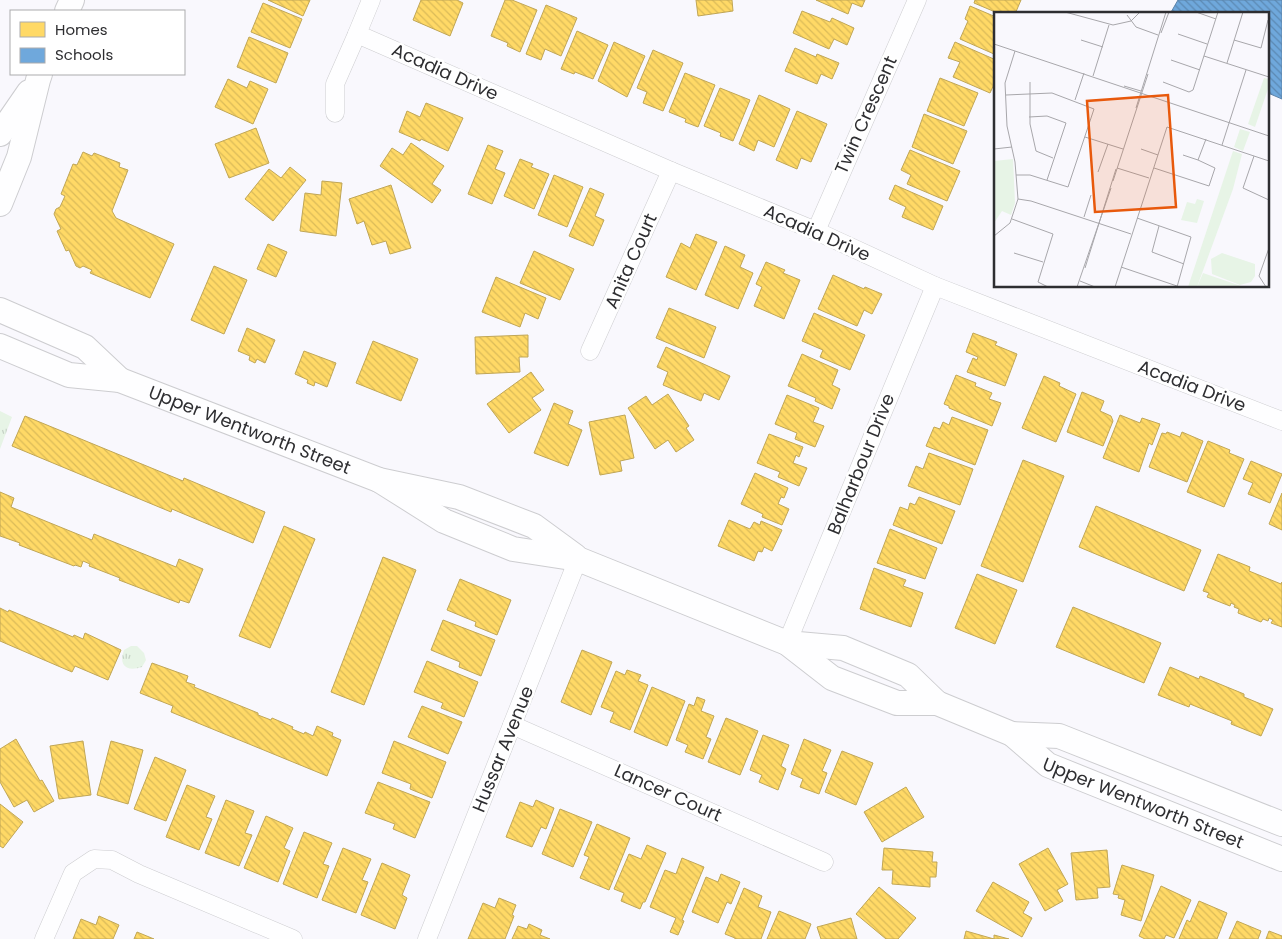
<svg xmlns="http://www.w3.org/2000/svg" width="1282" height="939" font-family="Poppins,sans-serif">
<defs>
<pattern id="park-tufts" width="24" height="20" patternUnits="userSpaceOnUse" patternTransform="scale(1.25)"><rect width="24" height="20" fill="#e7f4e6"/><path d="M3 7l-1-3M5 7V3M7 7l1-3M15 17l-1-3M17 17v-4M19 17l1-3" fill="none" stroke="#c6d2c6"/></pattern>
<pattern id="homes-back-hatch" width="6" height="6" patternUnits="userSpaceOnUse" patternTransform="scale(1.25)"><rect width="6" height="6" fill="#ffd966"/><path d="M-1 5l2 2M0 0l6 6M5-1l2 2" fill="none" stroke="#dbbb59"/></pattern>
<pattern id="schools-back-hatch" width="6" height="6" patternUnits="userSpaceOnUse" patternTransform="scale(1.25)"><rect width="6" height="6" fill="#6fa8dc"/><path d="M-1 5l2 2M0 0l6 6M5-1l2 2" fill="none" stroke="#5c89b3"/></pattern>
</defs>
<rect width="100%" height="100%" fill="#f9f8fd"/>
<g fill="url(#park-tufts)">
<path d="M0,411L12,417L0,449Z"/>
<path d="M131,646H137L144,653L146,660L142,667C127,672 118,666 124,650Z"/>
</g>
<g fill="url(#homes-back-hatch)" stroke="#c0a656">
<path d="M268,0H310L303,16Z"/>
<path d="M421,0H457L463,3L450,36L413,20Z"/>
<path d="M505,0H512L537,10L520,52L507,46L508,43L491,36Z"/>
<path d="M696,0H732L733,11L698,16Z"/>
<path d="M816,0H865L862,7L852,3L848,14Z"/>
<path d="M975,0H1021L1015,14H1000L974,3Z"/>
<path d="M263,3L302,19L290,48L251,32Z"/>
<path d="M546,5L577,18L561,56L545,49L541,60L526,54Z"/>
<path d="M970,6L996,17V50L994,54L960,39L968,21L965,19Z"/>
<path d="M802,11L830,22L832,18L854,28L847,45L834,39L829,49L793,33Z"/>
<path d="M577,31L608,45L593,79L575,72L574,74L561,69Z"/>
<path d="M249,37L288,53L276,83L237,67Z"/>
<path d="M614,42L645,56L627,97L598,81Z"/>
<path d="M955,42L996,60V80L990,93L953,77L960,62L948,58Z"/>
<path d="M795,48L816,57L817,54L839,63L832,79L821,74L817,84L785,71Z"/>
<path d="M653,50L683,63L663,111L643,103L647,92L637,88Z"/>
<path d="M685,73L715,85L698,127L685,122L686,119L669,112Z"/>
<path d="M940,78L978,93L964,126L927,111Z"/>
<path d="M228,79L247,88L250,81L268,89L253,124L215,107Z"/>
<path d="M720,88L750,100L733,141L720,136L721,133L704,126Z"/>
<path d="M759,95L790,109L774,147L758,140L754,151L739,144Z"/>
<path d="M426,103L463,118L448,151L421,139L420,141L399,132L407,111L420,117Z"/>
<path d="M797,111L827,124L811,162L801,158L797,169L776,160Z"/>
<path d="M924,114L967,131L953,164L912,147Z"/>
<path d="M256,128L269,163L229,178L215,144Z"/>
<path d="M411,143L444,166L432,184L441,190L432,203L380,166L392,148L403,155Z"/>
<path d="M488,145L503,151L495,169L505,173L492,204L468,194Z"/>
<path d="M910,150L960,171L947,201L907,184L911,175L901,170Z"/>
<path d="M83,152L92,156L94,153L120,163L119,167L128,170L112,211L116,218L174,244L150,298L90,273L92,270L83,266L80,268L76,266L69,250L66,251L57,231L61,229L54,214L56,209L60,207L65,196L61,194L73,164L77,165Z"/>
<path d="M520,159L533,164L531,167L549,174L534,209L504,196Z"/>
<path d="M290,167L306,180L273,221L245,199L269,169L281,178Z"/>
<path d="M554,175L583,187L567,227L538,215Z"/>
<path d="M322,181L342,183L336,236L300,231L305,193L321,195Z"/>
<path d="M391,185L411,248L390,254L386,241L372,245L364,221L357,224L349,199Z"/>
<path d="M895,185L943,206L933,230L902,217L906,207L889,199Z"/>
<path d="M590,188L604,194L595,216L604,220L593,246L569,236Z"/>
<path d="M696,234L717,242L696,290L666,277L681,243L690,248Z"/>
<path d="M268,244L287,252L276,277L257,269Z"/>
<path d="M725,246L745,255L740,267L753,273L738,309L705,295Z"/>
<path d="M534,251L574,269L560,300L520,283Z"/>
<path d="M766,262L785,270L783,273L800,280L784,319L754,306L762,287L756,284Z"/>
<path d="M214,266L247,280L224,334L191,320Z"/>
<path d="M833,275L864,289L865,287L882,294L872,314L864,310L857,326L818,309Z"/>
<path d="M496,277L546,298L538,319L525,313L520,327L482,312Z"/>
<path d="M669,308L716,327L704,358L656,338Z"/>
<path d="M814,313L865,335L850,370L820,357L823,350L802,341Z"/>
<path d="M247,328L275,340L265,363L257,359L255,363L249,360L250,356L238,351Z"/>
<path d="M973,333L997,342L995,345L1017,354L1005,386L967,372L973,358L977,360L978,357L966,352Z"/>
<path d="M528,335V357H519L520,372L476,374L475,337Z"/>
<path d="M373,341L418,359L401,401L356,383Z"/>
<path d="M666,347L730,376L719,400L704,393L701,401L663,385L668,372L657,367Z"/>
<path d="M304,351L336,363L327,387L315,382L314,386L307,383L308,380L295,374Z"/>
<path d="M802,354L838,370L832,385L840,389L832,409L815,401L816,398L788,386Z"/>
<path d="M531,372L544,390L532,398L541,410L509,433L487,404Z"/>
<path d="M956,375L976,383L975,386L992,393L989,399L1001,403L992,426L949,408V406L944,404Z"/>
<path d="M1044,376L1060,383L1059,386L1076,394L1056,442L1022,428Z"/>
<path d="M1082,392L1104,401L1100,411L1111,416L1113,421L1103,446L1067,432Z"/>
<path d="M668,394L689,426L686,428L694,440L676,452L668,440L655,449L628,408L646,396L652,405Z"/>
<path d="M787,395L819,408L813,422L824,426L815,447L795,439L797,433L775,424Z"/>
<path d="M554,403L573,411L568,424L582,430L568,466L534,453Z"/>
<path d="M625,415L634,458L620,461L622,471L600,475L589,422Z"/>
<path d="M1120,415L1140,423L1142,418L1160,424L1152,445L1149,443L1139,472L1103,458Z"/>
<path d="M25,416L183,481L184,478L265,512L253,543L172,509L171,512L12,446Z"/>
<path d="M952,417L988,430L975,465L926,446L934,427L940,429L943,422L949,425Z"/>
<path d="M1167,432L1180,437L1182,432L1203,441L1187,482L1149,467L1162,433L1166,434Z"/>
<path d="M769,434L803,447L799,457L796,455L793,463L807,468L799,486L778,477L780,472L757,463Z"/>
<path d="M1208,441L1230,450L1229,453L1244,459L1224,507L1187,492Z"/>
<path d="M929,453L973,469L960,505L908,486L916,466L923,469Z"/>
<path d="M1023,460L1064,476L1023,582L981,566Z"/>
<path d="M1251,461L1282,474L1270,503L1248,494L1253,483L1243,479Z"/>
<path d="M755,473L788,488L784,498L781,497L778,504L789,509L782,525L762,517L763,514L741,504Z"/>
<path d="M0,492L14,498L11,507L92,540L94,534L176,567L179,559L203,569L189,603L180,600L179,603L119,580L120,578L89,566L90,564L83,561L81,567L75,565L74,566L19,545L20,543L0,536Z"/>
<path d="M1282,493V530L1269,524Z"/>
<path d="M919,497L955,511L942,544L893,525L900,507L908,510L910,503L915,505Z"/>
<path d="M1096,506L1201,550L1184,591L1079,547Z"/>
<path d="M729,520L750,529L754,522L760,525L761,521L782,530L772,551L764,547L762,552L758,551L754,561L718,546Z"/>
<path d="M284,526L315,539L270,648L239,636Z"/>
<path d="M890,529L937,548L925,579L877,563Z"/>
<path d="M1218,554L1250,567L1249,571L1281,584L1282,582V627L1271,623L1273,620L1269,618L1268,621L1263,619L1261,622L1238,613L1239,609L1234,607L1235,605L1231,603L1230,606L1207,597L1209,593L1203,591Z"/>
<path d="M383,557L416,570L364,705L331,692Z"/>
<path d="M874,568L906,580L903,586L923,593L911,627L860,609Z"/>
<path d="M977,574L1017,590L995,644L955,628Z"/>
<path d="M460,579L511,600L497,635L475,626L476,622L447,610Z"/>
<path d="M1073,607L1161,643L1144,683L1056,647Z"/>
<path d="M0,608L8,612L9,610L73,637L74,635L83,639L85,633L121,650L108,680L75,666L72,672L0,641Z"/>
<path d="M443,620L495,640L481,676L459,667L460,662L431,650Z"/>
<path d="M582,650L612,662L591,715L561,702Z"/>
<path d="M427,661L478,682L464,717L441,708L443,703L414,692Z"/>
<path d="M152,663L188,676L186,682L195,685L194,687L258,713V715L271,720L272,718L293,727L292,729L304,734L305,732L313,736L317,726L333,733L332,736L341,740L327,776L171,712L173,706L140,693Z"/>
<path d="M1170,667L1199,679L1200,676L1244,694V697L1273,709L1261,736L1231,724L1232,721L1190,704L1189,707L1158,695Z"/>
<path d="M627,670L641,675L638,681L648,685L630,730L610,722L614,712L601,707L616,671L625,675Z"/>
<path d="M652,687L685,701L667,746L634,732Z"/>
<path d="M697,697L705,700L701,711L714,716L706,737L711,739L703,759L685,752L688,745L676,740L689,704L694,706Z"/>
<path d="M422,706L462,722L448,754L408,737Z"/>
<path d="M726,718L758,731L740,775L708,762Z"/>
<path d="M763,735L789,745L781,766L786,769L778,790L759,782L762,775L750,770Z"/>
<path d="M16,739L40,781L42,780L54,801L34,812L27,800L14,807L0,782V749Z"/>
<path d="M804,739L831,750L822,771L827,773L819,794L800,787L803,779L791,774Z"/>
<path d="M83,741L91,795L59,799L50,746Z"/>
<path d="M111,741L143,750L128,804L97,795Z"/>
<path d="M394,741L446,762L432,798L410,789L411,784L382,773Z"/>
<path d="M842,751L873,763L856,805L825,792Z"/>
<path d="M155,757L186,770L166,821L134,809Z"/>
<path d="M378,782L430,802L415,838L393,829L395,824L365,813Z"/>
<path d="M187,785L215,796L206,817L212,819L199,850L166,837Z"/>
<path d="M906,787L924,817L882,842L864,812Z"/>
<path d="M226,800L254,811L245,833L252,835L239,866L205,853Z"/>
<path d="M536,800L554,808L546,829L541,827L532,847L506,837L520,802L533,807Z"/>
<path d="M0,804L23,822L3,848L0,846Z"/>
<path d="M560,809L592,822L573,867L542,854Z"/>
<path d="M266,816L293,828L284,848L290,851L278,882L244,868Z"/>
<path d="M597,824L630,838L609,890L580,878L589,857L584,855Z"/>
<path d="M304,832L332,843L323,864L329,866L317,898L283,884Z"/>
<path d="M647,845L666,853L645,902H643L640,909L621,901L624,893L614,889L629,854L641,859Z"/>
<path d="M343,848L371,859L362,880L368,882L356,913L322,900Z"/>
<path d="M884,848L933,852L932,862H937L936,877H930V887L892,884L893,870H882Z"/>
<path d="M1048,848L1068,884L1057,890L1063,901L1045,911L1019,864Z"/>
<path d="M1107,850L1110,887L1097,888L1098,898L1076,900L1071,853Z"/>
<path d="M682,858L704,867L682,920L684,921L678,935L670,932L676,918L650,907L665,870L676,874Z"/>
<path d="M382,863L410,875L402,895L407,898L395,929L361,915Z"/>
<path d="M1122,865L1154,875L1141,921L1121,915L1125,900L1118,898L1119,895L1113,894Z"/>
<path d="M721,874L740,882L731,904L727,902L718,923L692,912L706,877L718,882Z"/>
<path d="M993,882L1029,902L1023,913L1032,918L1022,937L976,911Z"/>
<path d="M1161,886L1191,900L1174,938L1166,935L1164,939H1145L1139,936Z"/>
<path d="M879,887L916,918L898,939H886L856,914Z"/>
<path d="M744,888L762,896L758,907L771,912L761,939H735V938L725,934Z"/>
<path d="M499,898L516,905L512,915L514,916L505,939H468L483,903L495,908Z"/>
<path d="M1199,901L1227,913L1217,939H1179L1187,920L1190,922Z"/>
<path d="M779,911L811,924L805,939H767Z"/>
<path d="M99,916L119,925L113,939H73L81,919L96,925Z"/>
<path d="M851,918L857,939H821L817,927Z"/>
<path d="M1237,921L1261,931L1258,939H1229Z"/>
<path d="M529,924L542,930L540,935L550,939H512L518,926L527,929Z"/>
<path d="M966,931L994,939V935L1009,939H964Z"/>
<path d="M1269,931L1282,936V939H1266Z"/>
<path d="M137,932L154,939H134Z"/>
</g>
<path fill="url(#schools-back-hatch)" stroke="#5c83a9" d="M1178,0H1282V99L1268,93V14H1170Z"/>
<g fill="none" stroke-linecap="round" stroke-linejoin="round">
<defs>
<g id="street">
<path d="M371,0L357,34L671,171L816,231L935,286L1282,421"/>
<path d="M335,113V84L357,34"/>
<path d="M816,231L917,0"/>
<path d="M590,351L671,171"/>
<path d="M787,643L935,286"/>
<path d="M512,725L824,862"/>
<path d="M44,939L73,873L94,859L112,860L139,874L293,939"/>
<path d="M427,939L578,559"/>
</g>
<g id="secondary">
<path d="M67,11L72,0"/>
<path d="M0,134L29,92"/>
<path d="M0,204L19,157L38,80L40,74"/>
<path d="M0,310L85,347L120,380"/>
<path id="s1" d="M0,346L69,375L120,380L379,480L459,497L534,526L575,556"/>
<path d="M379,480L444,521L513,549L578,559L787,643L832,678L897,703H937L1012,734L1059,736L1282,824"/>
<path d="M787,643L843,648L908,675L937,703"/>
<path id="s2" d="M1012,734L1048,765L1282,859"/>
</g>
</defs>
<use href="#street" stroke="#cdcdd0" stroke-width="19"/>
<use href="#secondary" stroke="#cdcdd0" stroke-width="26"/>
<use href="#street" stroke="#fefeff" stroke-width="18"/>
<use href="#secondary" stroke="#fefeff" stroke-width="24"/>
</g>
<g text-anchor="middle" stroke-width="5" stroke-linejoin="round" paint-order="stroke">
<g font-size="18" fill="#2e2e31" stroke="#fff">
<text transform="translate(445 72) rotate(24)" y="6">Acadia Drive</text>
<text transform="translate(866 115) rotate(-66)" y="6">Twin Crescent</text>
<text transform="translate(817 233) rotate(24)" y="6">Acadia Drive</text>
<text transform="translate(631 261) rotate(-66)" y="6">Anita Court</text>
<text transform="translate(1192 386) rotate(21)" y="6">Acadia Drive</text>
<text dy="6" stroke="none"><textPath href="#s1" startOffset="265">Upper Wentworth Street</textPath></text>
<text transform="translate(861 464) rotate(-68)" y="6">Balharbour Drive</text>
<text transform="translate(503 749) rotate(-68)" y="6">Hussar Avenue</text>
<text transform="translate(668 793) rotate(24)" y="6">Lancer Court</text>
<text dy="6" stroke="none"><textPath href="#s2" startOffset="150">Upper Wentworth Street</textPath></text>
</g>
</g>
<g transform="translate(994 12)">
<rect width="275" height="275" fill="#f9f8fd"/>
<path d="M270,66L275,67V74L261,115L254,112ZM239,139L248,142L239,177L203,275H194ZM228,241L261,252V264L257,270L246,273L218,262L217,247Z" fill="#e7f4e6"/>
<path d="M246,117L256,120L249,139L240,135ZM19,147L21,191L17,203L8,199L0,211V149ZM203,187L210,189L203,211L187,208L193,190L201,192ZM209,261L250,275H203Z" fill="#e7f4e6"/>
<path fill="none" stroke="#a8a7ab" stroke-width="1" d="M71,0L119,13L137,9L146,0M202,0L222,7M133,3L142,15L164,23M167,21L175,0M184,22L213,32M87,28L109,35M240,28L267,36L274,8M0,32L275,124M210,44L275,65M177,48L206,58M233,51L249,0M99,64L115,13M36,70V112L42,139L59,146M169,70L195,80L199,78L224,0M130,74L147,79M12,83L58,81L100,97L74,175L36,163H22M81,88L90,61M142,96L172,0M35,105L53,104L72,111L53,168M91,125L129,137M228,133L252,58M0,137L18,135M147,137L164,143M189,143L204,148M260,144L249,176L275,188M123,156L155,166M160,156L215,174L221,156L204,148L212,127M104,160L114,132M119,169L154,62M24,187L37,189L137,222M90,205L97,183M143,206L197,225L183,275M18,207L59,222L44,270L54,275M165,214L158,240L190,252M0,224L16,211L24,187L21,150L13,114L11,71L21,39M20,241L49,250M127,255L183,274M91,256L122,157M86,269L101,275M83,275L117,176M121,275L173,115L275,149M272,275L265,264L275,236"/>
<path fill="#e8590c" fill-opacity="0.15" stroke="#e8590c" stroke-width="2.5" d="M174,83L182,195L101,200L93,89Z"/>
<rect width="275" height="275" fill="none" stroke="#2e2e31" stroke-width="2.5"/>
</g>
<rect x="10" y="10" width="175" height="65" fill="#ffffff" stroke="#ababad"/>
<rect x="20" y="22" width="25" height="15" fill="#ffd966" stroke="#ababad"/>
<text x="55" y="35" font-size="15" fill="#2e2e31">Homes</text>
<rect x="20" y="48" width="25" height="15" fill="#6fa8dc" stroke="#ababad"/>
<text x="55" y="60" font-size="15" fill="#2e2e31">Schools</text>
</svg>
